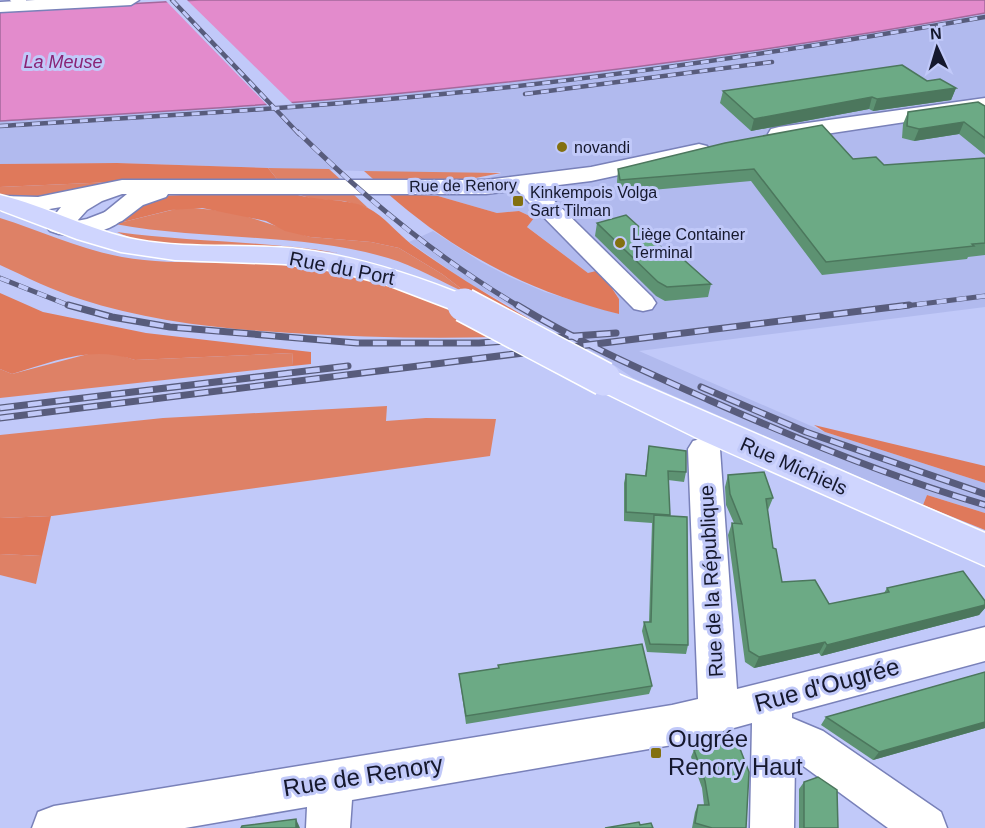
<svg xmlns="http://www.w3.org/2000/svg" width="985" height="828" font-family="Helvetica,sans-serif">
<rect width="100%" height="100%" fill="#c1c9f9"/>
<path fill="#b1baee" d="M985,13V307L639,351L825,432L985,483V513L927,495L923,505L633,378L599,355L468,283L409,242L433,231L481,262L510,277L545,292L619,314V299L611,284L588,273L526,226L534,218L519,211L497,213L438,196L440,180L488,178L501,174L500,172L453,174L117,163L0,164V121L401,93L578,74L771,48Z"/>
<g fill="#de8166">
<path d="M268,168L329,169L340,179H277Z"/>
<path d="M364,171L501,173L465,180L373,179Z"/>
<path d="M135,181C90,190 45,205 0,195V187Z"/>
<path d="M287,191L351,192L368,208L344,201L313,199Z"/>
<path d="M184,207L233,212L310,237L371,242L399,248L442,274L468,294C442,282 415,266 388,258C300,232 205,241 115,224Z"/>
<path d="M0,218C41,231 79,249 122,257C171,266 222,260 272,264C330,269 386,282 440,305C459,314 478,327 496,337C427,339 359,337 291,333C220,329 147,321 80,299C52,290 26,277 0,265Z"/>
<path d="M117,232C191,242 265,241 338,253C312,250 286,247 260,246C215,245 158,252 117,232Z"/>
<path d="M92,353H114L135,360L293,353L292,366L0,398V369L12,374Z"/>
<path d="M387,406L386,421L426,418L496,419L490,456L52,516L0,518V435L163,418Z"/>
<path d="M0,554L42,556L36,584L0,575Z"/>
</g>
<g fill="#df795b">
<path d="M117,163L268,168L277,179L135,181L0,187V164Z"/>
<path d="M287,191C313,203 342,196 368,208C384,216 397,233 411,244C451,273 493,298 536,323L530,328L468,294L442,274L399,248L371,242L310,237L285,231L266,221L202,208L171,210L115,224L154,196Z"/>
<path d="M387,193L438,196L497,213L519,211L534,218L527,227L588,273L600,270L619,299V314C531,292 456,254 387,193Z"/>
<path d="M0,293L43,312L146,333L311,352V364L292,366L293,353L135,360C91,345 55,361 12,374L0,369Z"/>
<path d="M814,425L985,466V483L825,432Z"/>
<path d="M927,495L985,513V530L923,505Z"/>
<path d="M51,516L42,556L0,554V518Z"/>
</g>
<path fill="#e38bcc" stroke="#a5689c" stroke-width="1.5" d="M199,0H985V13C792,48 598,74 403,93C269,106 134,113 0,121V11Z"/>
<path fill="#c1c9f9" d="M165,0H187L293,104L268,106Z"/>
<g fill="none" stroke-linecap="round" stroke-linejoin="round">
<defs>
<g id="minor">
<path d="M10,0H26V1L18,6L13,4Z"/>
<path d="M523,176L531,178L652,297L656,303L652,309L643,311L634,309L515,188L512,183L515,178Z"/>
<path d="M113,209L121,211L125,216C114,232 78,238 61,234L57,229L61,224L87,219Z"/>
<path d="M704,438L715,441L720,449L737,689L985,627V661L792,713V718L823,731L941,812L947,828H888L795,760L794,828H750L752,723L672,745L352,800L350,828H306L307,807L185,828H32L38,812L54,806L672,705L698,699L688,449L693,441Z"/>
</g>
<g id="tertiary">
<path d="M985,98V110L779,141L771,139L768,134L771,129L779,127Z"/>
<path d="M699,144L707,146L710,151L707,156L591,181L486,194H168L166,197L143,205L122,221L113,224L104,221L100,216L127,194H122L102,201L87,210L68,231L59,234L50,231L46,226L61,207L38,211L0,210L2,196L38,197L122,180H486L591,167Z"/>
</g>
<path id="secondary" d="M35,0H139L131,5L0,12V2Z"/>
<g id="primary">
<path d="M0,195C47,206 90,231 138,240C187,249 238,244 288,248C351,254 412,274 471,298L475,304L471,310L461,313L388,285L331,270L285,264L175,260L121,252L77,239L0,210Z"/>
<path d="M604,368L985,533V566L701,440L593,387L588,379L593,371Z"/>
</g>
</defs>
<use href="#minor" stroke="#7981b9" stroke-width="3"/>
<use href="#tertiary" stroke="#7981b9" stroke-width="3"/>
<use href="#secondary" stroke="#7981b9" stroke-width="3"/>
<use href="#primary" stroke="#fff" stroke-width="3"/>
<use href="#minor" fill="#fff" fill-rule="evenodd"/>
<use href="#tertiary" fill="#fff" fill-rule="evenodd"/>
<use href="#secondary" fill="#fff" fill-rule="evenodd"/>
<use href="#primary" fill="#cfd5fe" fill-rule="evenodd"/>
<defs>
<g id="rail-far2">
<path d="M172,0L299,134"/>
<path d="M525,94L772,62"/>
<path d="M0,126C161,116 322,107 482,90C651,72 818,46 985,17"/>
</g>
<g id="rail-far1">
<path d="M298,132C366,199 437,258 520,307"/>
<path d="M0,278L73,307"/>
<path d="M897,307L985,296"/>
</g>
<g id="rail">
<path d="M68,305L112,317L170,327L357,343H479L616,333"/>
<path d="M517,305C578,342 644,371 709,400C799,440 890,477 985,505"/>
<path d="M701,387L806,432L985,494"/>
<path d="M0,408L348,366"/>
<path d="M0,418L909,305"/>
</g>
</defs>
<use href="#rail-far2" stroke="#585c7c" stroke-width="4.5"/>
<use href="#rail-far1" stroke="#585c7c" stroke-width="5"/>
<use href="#rail" stroke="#585c7c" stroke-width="7"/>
<use href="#rail-far2" stroke="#c1c9f9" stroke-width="3" stroke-dasharray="8" stroke-linecap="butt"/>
<use href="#rail-far1" stroke="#c1c9f9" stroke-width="4" stroke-dasharray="10" stroke-linecap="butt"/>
<use href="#rail" stroke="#c1c9f9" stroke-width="4.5" stroke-dasharray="14" stroke-linecap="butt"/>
<defs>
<path id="primary-bridge-far1" d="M461,304L467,307"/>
<path id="primary-bridge" d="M464,305L604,379"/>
</defs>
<use href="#primary-bridge-far1" stroke="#fff" stroke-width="28" stroke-linecap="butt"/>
<use href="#primary-bridge" stroke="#fff" stroke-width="36" stroke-linecap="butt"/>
<use href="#primary-bridge-far1" stroke="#cfd5fe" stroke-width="26"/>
<use href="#primary-bridge" stroke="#cfd5fe" stroke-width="33"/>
</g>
<g fill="#5d9272">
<path d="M927,81L956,88L951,100L873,111L869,109L751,131L720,103L723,91Z"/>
<path d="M985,106V155L959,134L914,141L902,138L903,124L908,112Z"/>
<path d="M985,158V255L968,257L967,259L822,275L751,181L619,193L617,182L618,169L853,159L884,165Z"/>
<path d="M597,223L668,253L711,284L708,297L665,301L656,296L595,236Z"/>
<path d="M649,446L686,472L684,482L668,480L670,516L688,645L686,654L647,652L642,631L644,622H649L652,523L624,521V483L626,474L645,476Z"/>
<path d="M728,475L773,498L768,510H767L773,548L782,582L829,604L884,593L887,588L985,601V608L979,615L821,656L819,653L754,668L745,662L728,535L732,523H734L726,505L725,487Z"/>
<path d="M498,665L652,686L649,694L466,724L459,674L498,668Z"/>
<path d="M985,672V728L873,760L821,725L826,717Z"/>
<path d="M694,750L746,828H692L695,812L698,805H704L702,788L691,757Z"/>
<path d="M804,782L838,828H799V789Z"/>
</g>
<g fill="#4c775d">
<path d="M956,88L951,100L873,111L877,99Z"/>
<path d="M872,97L869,109L751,131L754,119Z"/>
<path d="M964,122L959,134L914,141L919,129Z"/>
<path d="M985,605V608L979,615L821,656L827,645Z"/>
<path d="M825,642L819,653L754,668L759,657Z"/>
<path d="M985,722V728L873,760L879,752Z"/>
<path d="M296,819L300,828H296Z"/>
</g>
<g fill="#6caa85" stroke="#4c775d" stroke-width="1.5">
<path d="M902,65L927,81L940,79L956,88L877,99L872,97L754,119L723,91Z"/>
<path d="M978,102L985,106V138L964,122L919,129L907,126L908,112Z"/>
<path d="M822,125L853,159L876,157L884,165L985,158V243L972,244L974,246L826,262L754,169L620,180L618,169L725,143Z"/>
<path d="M626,215L668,253L675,252L711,284L667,287L658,282L597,223Z"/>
<path d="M649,446L686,451V472L668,471L670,515L626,512V474L646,476Z"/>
<path d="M764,472L773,498L766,499L773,548L776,549L782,582L815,580L829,604L889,592L887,588L963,571L985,601V605L827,645L825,642L759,657L749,651L732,523L742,524L730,494L728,475Z"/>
<path d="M654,515L687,517L688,645L650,644L644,622H651Z"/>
<path d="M642,644L652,686L466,716L459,674L499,668L498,665Z"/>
<path d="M985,672V722L879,752L826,717Z"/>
<path d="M737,741L749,772L746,828H712L695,823L698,805H709L705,781L694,750Z"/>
<path d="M818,777L837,790L838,828H804V782Z"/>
<path d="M296,819V828H241L242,826Z"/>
<path d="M639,822L640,825L651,823L653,828H605Z"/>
</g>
<g fill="#837010" stroke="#c1c9f9" stroke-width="2">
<circle cx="562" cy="147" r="6"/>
<rect x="512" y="195" width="12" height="12" rx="3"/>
<circle cx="620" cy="243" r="6"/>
<rect x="650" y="747" width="12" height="12" rx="3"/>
</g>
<g text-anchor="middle" stroke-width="6" stroke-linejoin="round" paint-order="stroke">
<g font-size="16" fill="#15182d" stroke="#c1c9f9" text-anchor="start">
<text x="574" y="153">novandi</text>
<text x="530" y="198">Kinkempois Volga<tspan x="530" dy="18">Sart Tilman</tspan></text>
<text x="632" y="240">Liège Container<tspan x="632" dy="18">Terminal</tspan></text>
</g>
<g font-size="16" fill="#15182d" stroke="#c1c9f9">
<text transform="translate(463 185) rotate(-1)" y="6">Rue de Renory</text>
</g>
<g font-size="18" font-style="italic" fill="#892375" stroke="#c1c9f9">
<text x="63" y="68">La Meuse</text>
</g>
<g font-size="20" fill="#15182d" stroke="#c1c9f9">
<text transform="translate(342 268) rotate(11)" y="7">Rue du Port</text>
<text transform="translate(794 466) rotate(24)" y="7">Rue Michiels</text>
<text transform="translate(711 581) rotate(-93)" y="7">Rue de la République</text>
</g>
<g font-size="24" fill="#15182d" stroke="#c1c9f9">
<text transform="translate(827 685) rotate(-15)" y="8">Rue d'Ougrée</text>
<text transform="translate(363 776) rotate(-9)" y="8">Rue de Renory</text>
</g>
<g font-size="24" fill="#15182d" stroke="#c1c9f9" text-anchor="start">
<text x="668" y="747">Ougrée<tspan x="668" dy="28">Renory Haut</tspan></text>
</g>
</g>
<g transform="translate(937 48) rotate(356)" stroke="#c1c9f9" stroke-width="4.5" paint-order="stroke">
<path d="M0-4.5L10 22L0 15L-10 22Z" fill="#15182d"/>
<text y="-9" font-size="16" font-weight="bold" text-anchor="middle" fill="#15182d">N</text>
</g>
</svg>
